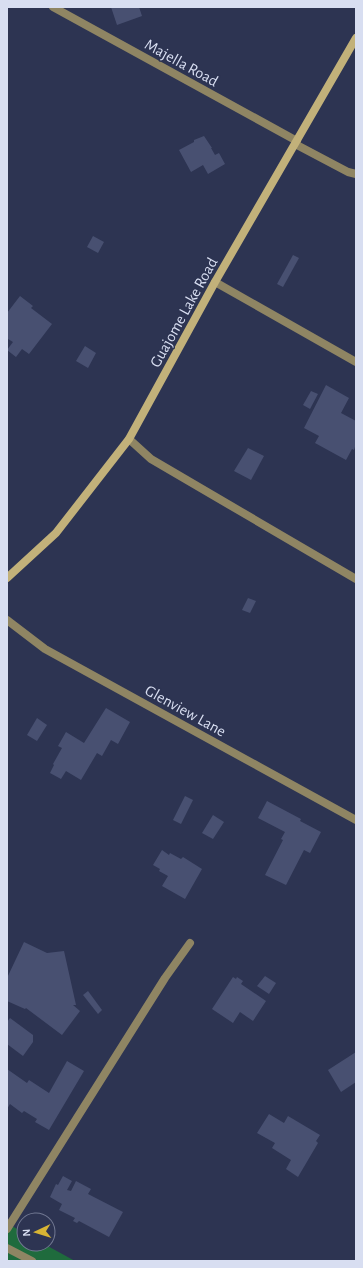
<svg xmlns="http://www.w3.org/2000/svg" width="363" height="1268" font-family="'Alegreya Sans',sans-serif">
<rect width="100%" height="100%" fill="#2d3452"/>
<path fill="#1f6b3d" d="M7,1223L24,1233V1244H44L75,1261H7Z"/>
<g fill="#485071">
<path d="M111,7H139L142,16L117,25Z"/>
<path d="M204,136L212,148H211L215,155L219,153L225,164L208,174L203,165L191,172L179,150L194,142V140Z"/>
<path d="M93,236L104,242L98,253L87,247Z"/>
<path d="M293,255L299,258L283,287L277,284Z"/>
<path d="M20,296L33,306L31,308L52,324L29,354L22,349L16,357L7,350L13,342L8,339L7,341V313Z"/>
<path d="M85,346L96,353L88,368L76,361Z"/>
<path d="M326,385L349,398L341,413L356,421V448L355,447L354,450L352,449L346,460L315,443L319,436L304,428Z"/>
<path d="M311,391L318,394L310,409L303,405Z"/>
<path d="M248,448L264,456L251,480L234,471Z"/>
<path d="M248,598L256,601L250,613L242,610Z"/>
<path d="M106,708L130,722L118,744L111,740L102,756L97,753L81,780L66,771L61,779L50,773L54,765L53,764L62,748L58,746L66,732L84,743Z"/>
<path d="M37,718L47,725L37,741L27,735Z"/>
<path d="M185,796L193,800L181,824L173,820Z"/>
<path d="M267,801L301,819L300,821L321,832L310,853L304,850L286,885L265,875L283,840L281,839L285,832L258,818Z"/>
<path d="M213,815L224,822L213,839L202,833Z"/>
<path d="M162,850L169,855L170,853L181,859L183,857L202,869L185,899L162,886L168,876L159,871L160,869L153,865Z"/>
<path d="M24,942L47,953L64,951L76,1005H73L80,1011L62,1035L26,1008L25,1009L7,1001V978Z"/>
<path d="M265,976L276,983L269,994L257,986Z"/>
<path d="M233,977L236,979L237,977L243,981L241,984L266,1001L253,1021L240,1012L233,1023L212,1009Z"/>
<path d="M88,991L102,1010L98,1014L83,995Z"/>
<path d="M10,1018L33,1035V1042L23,1056L7,1044V1022Z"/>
<path d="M356,1052V1082L341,1092L328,1070Z"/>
<path d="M67,1061L84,1071L49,1130L35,1122L37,1119L24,1111L22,1113L10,1104L7,1109V1069L27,1083L29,1080L49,1093Z"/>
<path d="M269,1114L284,1123L288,1116L320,1135L316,1141L318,1143L298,1177L286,1169L291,1160L272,1148L275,1143L257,1133Z"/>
<path d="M63,1176L72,1181L67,1190L71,1191L76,1181L91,1189L88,1194L123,1212L109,1237L79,1221L77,1223L73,1221L75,1218L59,1210L62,1204L50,1197L56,1184L58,1185Z"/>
</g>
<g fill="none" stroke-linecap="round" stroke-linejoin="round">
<g stroke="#8f8563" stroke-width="8">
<path d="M295,144L348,172L356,174"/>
<path d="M7,1229L165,978L190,943"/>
</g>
<g stroke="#8f8563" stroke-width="8">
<path d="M53,7L297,141"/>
<path d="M215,282L356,362"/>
<path d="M129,439L151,459L356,579"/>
<path d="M7,620L45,649L356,820"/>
<path d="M7,1248L32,1261"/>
</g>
<path stroke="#c2b17a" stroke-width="8" d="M7,578L56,533L129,439L215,282L356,38"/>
</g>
<g text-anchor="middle" stroke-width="3" stroke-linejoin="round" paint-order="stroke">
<g font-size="16" fill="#d8def1" stroke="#2d3452">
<text transform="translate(182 62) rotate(29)" y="6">Majella Road</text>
<text transform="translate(183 312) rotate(-61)" y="6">Guajome Lake Road</text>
<text transform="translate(186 710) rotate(29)" y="6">Glenview Lane</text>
</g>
</g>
<rect width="363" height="1268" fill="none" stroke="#d8def1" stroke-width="16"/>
<g transform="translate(36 1232) rotate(266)"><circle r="19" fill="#2d3452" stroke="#717892"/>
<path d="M0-3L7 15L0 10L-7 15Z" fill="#d7b434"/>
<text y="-6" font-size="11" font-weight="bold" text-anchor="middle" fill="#d8def1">N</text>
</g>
</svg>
